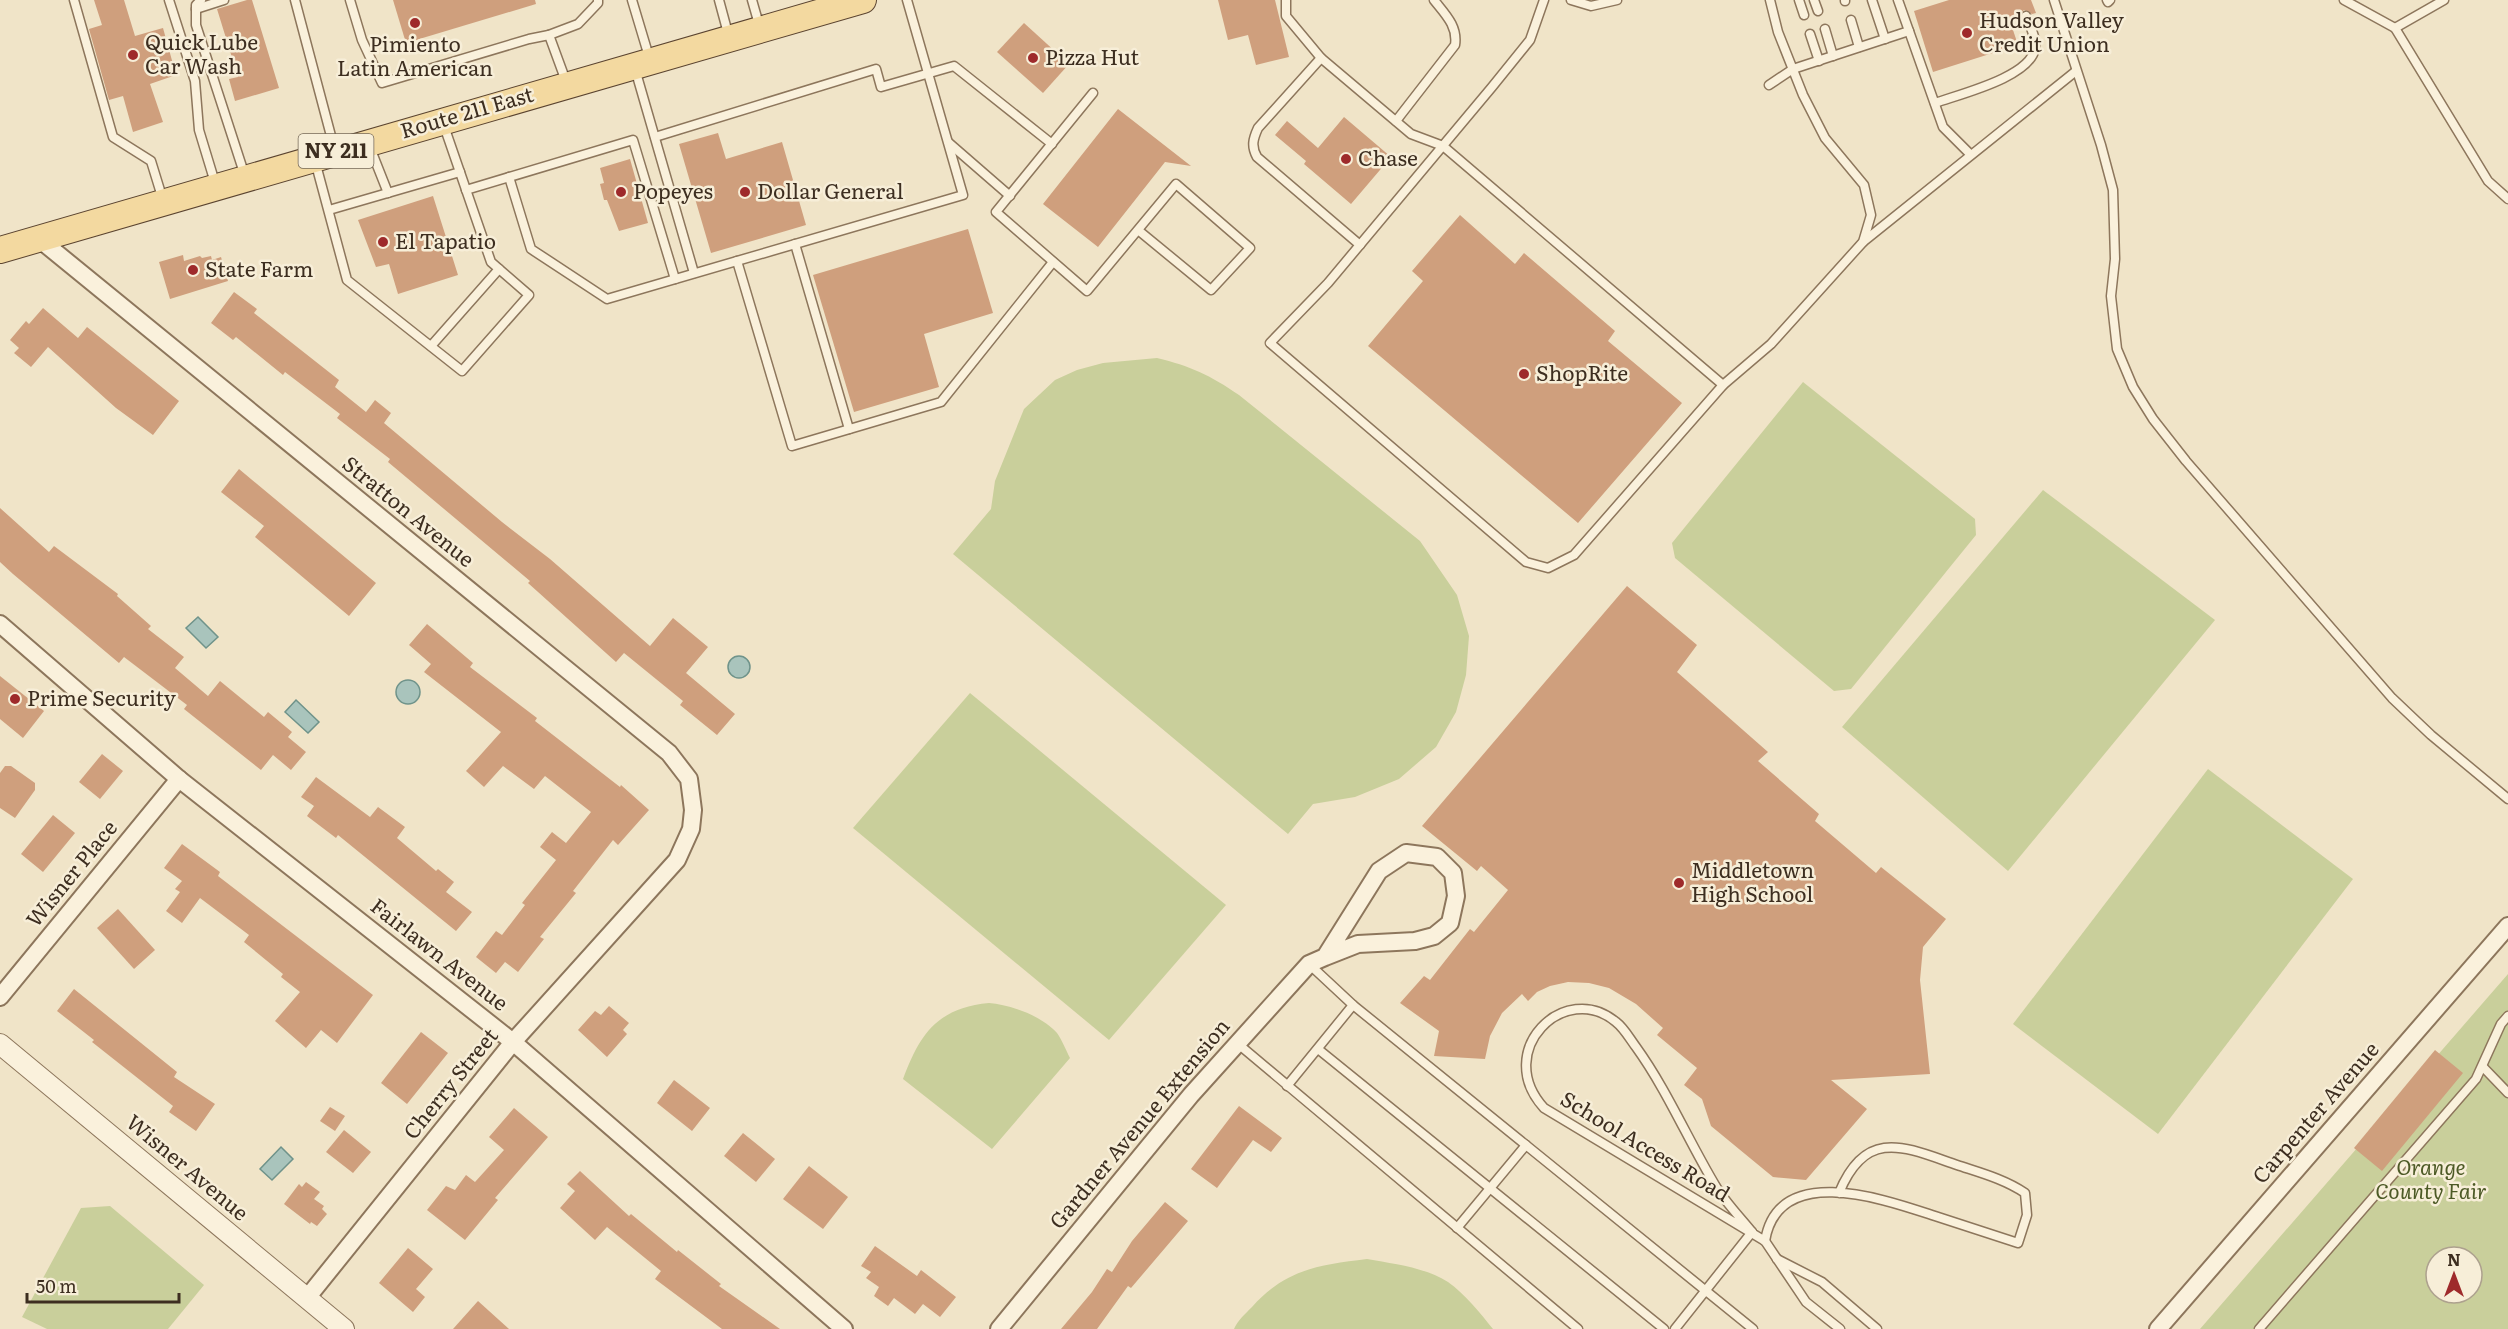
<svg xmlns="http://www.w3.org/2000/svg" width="2508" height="1329" font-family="Literata,serif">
<rect width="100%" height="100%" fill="#f0e4c8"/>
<g fill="#c9cf9b" fill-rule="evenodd">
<path d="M1157,358C1190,366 1210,375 1239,395L1420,541L1457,595L1469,636L1466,675L1456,712L1436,747L1399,779L1355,797L1313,804L1288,834L953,554L991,509L995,481L1024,409L1055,380L1077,370L1103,363Z"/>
<path d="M1803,382L1975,519L1976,535L1851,689L1834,691L1675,558L1672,543Z"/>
<path d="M2043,490L2215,620L2008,871L1842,727Z"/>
<path d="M970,693L1226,905L1109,1040L853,828Z"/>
<path d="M2208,769L2353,879L2158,1134L2013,1024Z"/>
<path d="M2508,974V1329H2200ZM2436,1257H2472V1293H2436Z"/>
<path d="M989,1003C1011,1005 1042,1016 1057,1033C1062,1040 1066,1050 1070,1058L992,1149L903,1079C920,1034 937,1008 989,1003Z"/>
<path d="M110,1206L204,1285L168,1329H47L22,1317L81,1208Z"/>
<path d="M1367,1259C1394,1264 1424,1267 1448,1282C1465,1294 1480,1313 1493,1329H1234C1238,1320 1245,1314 1252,1307C1286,1269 1319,1265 1367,1259Z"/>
</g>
<g fill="#a9c4bc" stroke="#6f938a" stroke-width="1.5">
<path d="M198,617L218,637L206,648L186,628Z"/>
<circle cx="739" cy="667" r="11"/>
<circle cx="408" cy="692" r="12"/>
<path d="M296,700L319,722L308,733L285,712Z"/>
<path d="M281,1147L293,1159L272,1180L260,1169Z"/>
</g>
<g fill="#cf9f7d">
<path d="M94,0H124L135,36L163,28L176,75L150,84L163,122L133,132L123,96L109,100L89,29L102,25Z"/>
<path d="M247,0H252L279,88L235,101L229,79L238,77L217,9Z"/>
<path d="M393,0H535L536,4L406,43Z"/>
<path d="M1218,0H1275L1289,57L1256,65L1248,35L1228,40Z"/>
<path d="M1949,0H2031L2036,13L2032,14L2024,10L2021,13L2020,18L2010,21L2018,45L1933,72L1914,11Z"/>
<path d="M1024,23L1069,64L1043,93L997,52Z"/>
<path d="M1118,109L1191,166L1165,162L1098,247L1043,204Z"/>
<path d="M1344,117L1391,157L1351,204L1304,164L1306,161L1275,135L1287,121L1318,148Z"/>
<path d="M718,133L726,159L782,142L806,225L711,253L679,144Z"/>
<path d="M630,159L648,223L619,231L607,200H604L600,184L604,183L600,168Z"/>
<path d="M433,196L458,275L398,294L389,264L376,267L358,220Z"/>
<path d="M1460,215L1515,264L1524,253L1615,331L1608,341L1682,403L1578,523L1368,346L1423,281L1412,271Z"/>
<path d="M968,229L993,313L924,334L939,387L854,412L813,275Z"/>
<path d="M183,255L184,261L200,256L202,258L211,256L212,260L221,257L228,281L170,299L159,262Z"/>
<path d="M234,292L257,309L254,313L339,380L335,387L366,412L375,400L391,413L384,423L502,522L550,559L650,646L673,618L708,647L686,673L735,714L717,735L680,705L683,701L624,653L616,662L528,583L530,581L388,462L390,459L337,418L340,414L285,372L283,375L236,337L233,340L211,323Z"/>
<path d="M43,308L78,338L87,327L179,401L153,435L116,408L48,347L31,367L14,353L19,348L10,340L26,321L29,324Z"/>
<path d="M239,469L376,583L349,616L255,537L264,526L221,492Z"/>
<path d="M0,508L49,552L54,546L118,594L117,596L151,626L148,629L184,657L175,668L208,696L220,681L264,717L268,712L292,732L288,737L306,752L291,770L273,755L261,770L184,709L187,705L124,657L119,663L13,574L0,562Z"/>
<path d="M1627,586L1697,645L1677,672L1768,752L1758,761L1819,814L1815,821L1876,873L1881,867L1946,919L1923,947L1920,980L1930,1074L1831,1080L1867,1109L1806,1180L1773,1177L1711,1126L1702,1099L1684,1085L1697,1068L1657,1035L1663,1028L1636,1004L1609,988L1589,983L1568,982L1550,986L1537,992L1528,1001L1522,994L1502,1013L1490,1036L1485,1059L1434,1056L1439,1031L1400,1003L1424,976L1430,980L1470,929L1474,932L1508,890L1481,866L1477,871L1422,826Z"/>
<path d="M427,624L473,663L470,667L537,718L535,721L620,787L621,785L649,810L618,845L613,840L573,891L576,893L540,937L544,939L518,972L505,962L496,973L476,957L496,931L502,935L525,905L522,903L556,860L540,847L552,832L566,843L591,812L545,776L534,789L503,766L484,787L466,771L501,732L424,672L431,664L409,645Z"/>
<path d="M0,676L44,711L23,738L0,719Z"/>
<path d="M102,754L123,771L100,799L79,782Z"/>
<path d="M5,766H11L35,783V790L15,818L0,808V773Z"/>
<path d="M316,777L370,817L378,807L405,827L397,838L436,871L438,869L454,882L446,892L472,912L456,931L338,835L336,838L307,816L314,806L301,797Z"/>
<path d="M53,815L75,833L43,872L21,854Z"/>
<path d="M182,844L220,872L218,876L373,995L337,1043L321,1030L306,1048L275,1021L300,992L281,977L283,974L244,942L249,935L200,898L182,923L166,911L180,892L175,889L182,881L164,868Z"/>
<path d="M118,909L155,950L134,969L97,928Z"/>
<path d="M74,989L177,1072L174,1077L215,1104L196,1131L169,1112L173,1106L92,1042L94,1040L57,1011Z"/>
<path d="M609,1006L629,1023L623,1030L627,1034L607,1057L578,1030L595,1011L601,1015Z"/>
<path d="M421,1032L448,1053L407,1104L381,1083Z"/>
<path d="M2435,1050L2463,1073L2382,1171L2354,1148Z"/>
<path d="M674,1080L710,1108L692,1131L657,1103Z"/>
<path d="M1239,1106L1282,1138L1271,1152L1253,1140L1217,1188L1191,1169Z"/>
<path d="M330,1107L345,1116L335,1131L320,1121Z"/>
<path d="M514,1108L548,1137L495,1198L498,1200L465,1240L427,1210L446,1186L455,1190L466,1175L475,1182L504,1150L489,1137Z"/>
<path d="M344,1130L371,1152L353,1173L326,1152Z"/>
<path d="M743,1133L775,1159L756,1182L724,1156Z"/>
<path d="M809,1166L848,1197L823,1229L783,1199Z"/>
<path d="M580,1171L629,1216L631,1214L677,1252L678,1250L721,1284L719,1286L780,1329H722L655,1279L661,1271L607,1227L595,1240L560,1208L575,1191L567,1184Z"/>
<path d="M306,1182L320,1192L314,1199L324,1206L322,1209L327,1214L317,1226L311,1222L310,1224L284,1204L299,1184L302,1187Z"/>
<path d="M1165,1202L1188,1221L1131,1288L1128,1286L1097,1329H1061L1092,1292L1107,1269L1112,1272L1132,1241Z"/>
<path d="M875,1246L917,1276L921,1270L956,1297L940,1317L923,1304L915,1314L894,1298L888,1306L874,1296L879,1287L866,1278L871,1272L861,1266Z"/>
<path d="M408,1248L433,1269L416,1289L425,1297L413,1312L379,1283Z"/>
<path d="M478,1301L509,1329H453Z"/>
</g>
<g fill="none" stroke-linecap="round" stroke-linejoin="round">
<defs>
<g id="service">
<path d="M74,0L113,137L151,161L163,200"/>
<path d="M169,0L195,81L199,130L216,186"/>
<path d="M201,0L196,5V25L245,176"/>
<path d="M295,0L335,151"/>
<path d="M350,0L362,40L382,83L529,39L549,35L567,84"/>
<path d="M632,0L650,60"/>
<path d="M719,0L729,37"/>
<path d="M752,0L760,28"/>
<path d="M1286,0V16L1321,58"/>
<path d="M1544,0L1530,40L1492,87L1328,283L1270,343L1526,562L1548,568L1574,555L1723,385"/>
<path d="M1571,0L1591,6L1617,0"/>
<path d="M1799,0L1804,15"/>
<path d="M1814,0L1818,11"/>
<path d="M1845,0V1"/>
<path d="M1872,0L1885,39"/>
<path d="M1898,0L1943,127L1970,154"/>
<path d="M2054,0L2101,145L2113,190L2115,259L2111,296L2117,349L2133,387L2153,419L2186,461L2392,698L2431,735L2508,799"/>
<path d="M2107,0L2108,2L2110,0"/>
<path d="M2344,0L2395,28L2488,181L2508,199"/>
<path d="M196,9L224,0"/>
<path d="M1851,20L1859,47"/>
<path d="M2395,28L2444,0"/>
<path d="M1825,29L1833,56"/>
<path d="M1810,34L1819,61"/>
<path d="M549,35L578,24L598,3V0"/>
<path d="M635,69L694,273"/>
<path d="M1769,85L1793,69L1909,31"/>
<path d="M1093,93L996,212L1087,291L1176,184L1250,248L1211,290L1138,230"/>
<path d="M1935,103C1960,94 2031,77 2035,48C2037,39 2029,24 2026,16"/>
<path d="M1396,121L1455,45C1458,26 1445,14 1434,0"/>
<path d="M655,137L876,69L881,87L954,66L1052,144"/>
<path d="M949,143L1010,196"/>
<path d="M369,145L388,193"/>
<path d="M315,161L347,280L462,371L529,295L491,262L443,123"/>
<path d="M509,177L531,249L607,299L963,195L907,0"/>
<path d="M466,190L633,140L675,279"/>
<path d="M329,210L460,172"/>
<path d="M1863,242L2076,71"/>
<path d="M795,244L849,429"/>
<path d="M1360,245L1257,157C1251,146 1253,139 1258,128L1321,58L1411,134L1443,146L1723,385L1771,344L1863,242L1871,215L1864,185L1825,138L1803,95L1778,32L1770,0"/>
<path d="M737,261L792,446L941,402L1053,262"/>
<path d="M431,346L499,269"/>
<path d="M1309,964L1353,1005L1753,1329"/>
<path d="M1237,1043L1578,1329"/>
<path d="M1318,1049L1664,1329"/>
<path d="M2483,1067L2508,1093"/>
<path d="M1287,1086L1353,1005"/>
<path d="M1457,1228L1526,1145"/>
<path d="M1752,1232C1740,1217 1725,1202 1715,1185C1688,1140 1667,1090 1636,1047C1630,1039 1624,1028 1616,1022C1565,979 1492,1051 1544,1108L1765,1241L1806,1302L1840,1329"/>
<path d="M1765,1241C1778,1161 1886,1200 1935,1216C1962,1225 1990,1234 2018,1243L2027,1215L2025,1193C2004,1179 1981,1173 1957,1165C1905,1147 1866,1127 1839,1193"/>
<path d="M1777,1259L1822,1282L1877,1329"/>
<path d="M1675,1329L1752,1232"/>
<path d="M2259,1329L2476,1079L2501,1024L2508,1016"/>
</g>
<g id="minor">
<path d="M38,238L669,753L689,779L693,810L691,829L677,860L513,1042L307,1298"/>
<path d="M0,624L179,779L513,1042L844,1329"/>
<path d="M0,997L179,779"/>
<path d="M999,1329L1191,1095L1309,964L1325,957L1358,944L1415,941L1434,936L1450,923L1456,896L1453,873L1437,857L1406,853L1379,871L1325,957"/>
<path d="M2158,1329L2508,926"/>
</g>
<path id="tertiary" d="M0,1044L344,1329"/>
<path id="primary" d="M0,250L863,0"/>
</defs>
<use href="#service" stroke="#8d765c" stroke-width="11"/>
<use href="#minor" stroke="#8d765c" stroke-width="20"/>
<use href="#tertiary" stroke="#8d765c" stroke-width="22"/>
<use href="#primary" stroke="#5b4430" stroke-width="28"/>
<use href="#service" stroke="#faf1dc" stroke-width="8"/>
<use href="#minor" stroke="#faf1dc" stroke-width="16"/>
<use href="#tertiary" stroke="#faf1dc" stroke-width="20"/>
<use href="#primary" stroke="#f3d9a0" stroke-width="26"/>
</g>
<g fill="#9e2a2b" stroke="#f7eed8" stroke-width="2">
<circle cx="415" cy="23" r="6"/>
<circle cx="1967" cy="33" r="6"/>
<circle cx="133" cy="55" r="6"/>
<circle cx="1033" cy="58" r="6"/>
<circle cx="1346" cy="159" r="6"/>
<circle cx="621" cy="192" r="6"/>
<circle cx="745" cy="192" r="6"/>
<circle cx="383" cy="242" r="6"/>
<circle cx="193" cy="270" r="6"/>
<circle cx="1524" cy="374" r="6"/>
<circle cx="15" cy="699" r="6"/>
<circle cx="1679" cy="883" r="6"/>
</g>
<g text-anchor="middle" stroke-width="5" stroke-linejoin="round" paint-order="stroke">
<rect fill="#f7eed8" stroke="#756857" stroke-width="1.5" x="298.5" y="134" width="75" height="34" rx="4.5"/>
<g font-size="20" font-weight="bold" fill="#3d2e20">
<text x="336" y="158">NY 211</text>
</g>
<g font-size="21" fill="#3d2e20" stroke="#f7eed8" text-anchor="start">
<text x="1979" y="28">Hudson Valley<tspan x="1979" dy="24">Credit Union</tspan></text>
<text x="145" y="50">Quick Lube<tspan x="145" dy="24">Car Wash</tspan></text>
<text x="415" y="52" text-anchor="middle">Pimiento<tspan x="415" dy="24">Latin American</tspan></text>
<text x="1045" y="65">Pizza Hut</text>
<text x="1358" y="166">Chase</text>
<text x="633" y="199">Popeyes</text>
<text x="757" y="199">Dollar General</text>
<text x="395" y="249">El Tapatio</text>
<text x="205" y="277">State Farm</text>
<text x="1536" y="381">ShopRite</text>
<text x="27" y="706">Prime Security</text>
<text x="1691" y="878">Middletown<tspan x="1691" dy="24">High School</tspan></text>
</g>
<g font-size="21" fill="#3d2e20" stroke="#f7eed8">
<text transform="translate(467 113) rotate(-16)" y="7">Route 211 East</text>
<text transform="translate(408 512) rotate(39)" y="7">Stratton Avenue</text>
<text transform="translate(72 874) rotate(-51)" y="7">Wisner Place</text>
<text transform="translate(439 955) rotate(38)" y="7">Fairlawn Avenue</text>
<text transform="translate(451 1084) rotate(-51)" y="7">Cherry Street</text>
<text transform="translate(2316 1113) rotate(-49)" y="7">Carpenter Avenue</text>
<text transform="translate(1140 1124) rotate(-50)" y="7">Gardner Avenue Extension</text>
<text transform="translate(1645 1147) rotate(31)" y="7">School Access Road</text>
<text transform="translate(187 1168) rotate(40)" y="7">Wisner Avenue</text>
</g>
<g font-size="21" font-style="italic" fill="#4d5a26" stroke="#f7eed8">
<text x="2431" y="1175">Orange<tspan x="2431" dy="24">County Fair</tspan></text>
</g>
</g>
<g transform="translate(2454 1275)"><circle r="28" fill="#f7eed8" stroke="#ada18e" stroke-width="1.5"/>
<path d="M0-4.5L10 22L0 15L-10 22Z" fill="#9e2a2b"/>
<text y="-9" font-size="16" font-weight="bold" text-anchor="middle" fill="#3d2e20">N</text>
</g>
<path d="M27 1293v9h152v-9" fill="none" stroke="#3d2e20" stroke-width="3"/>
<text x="36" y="1293" font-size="18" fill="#3d2e20" stroke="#f7eed8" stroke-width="4.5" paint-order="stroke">50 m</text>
</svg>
